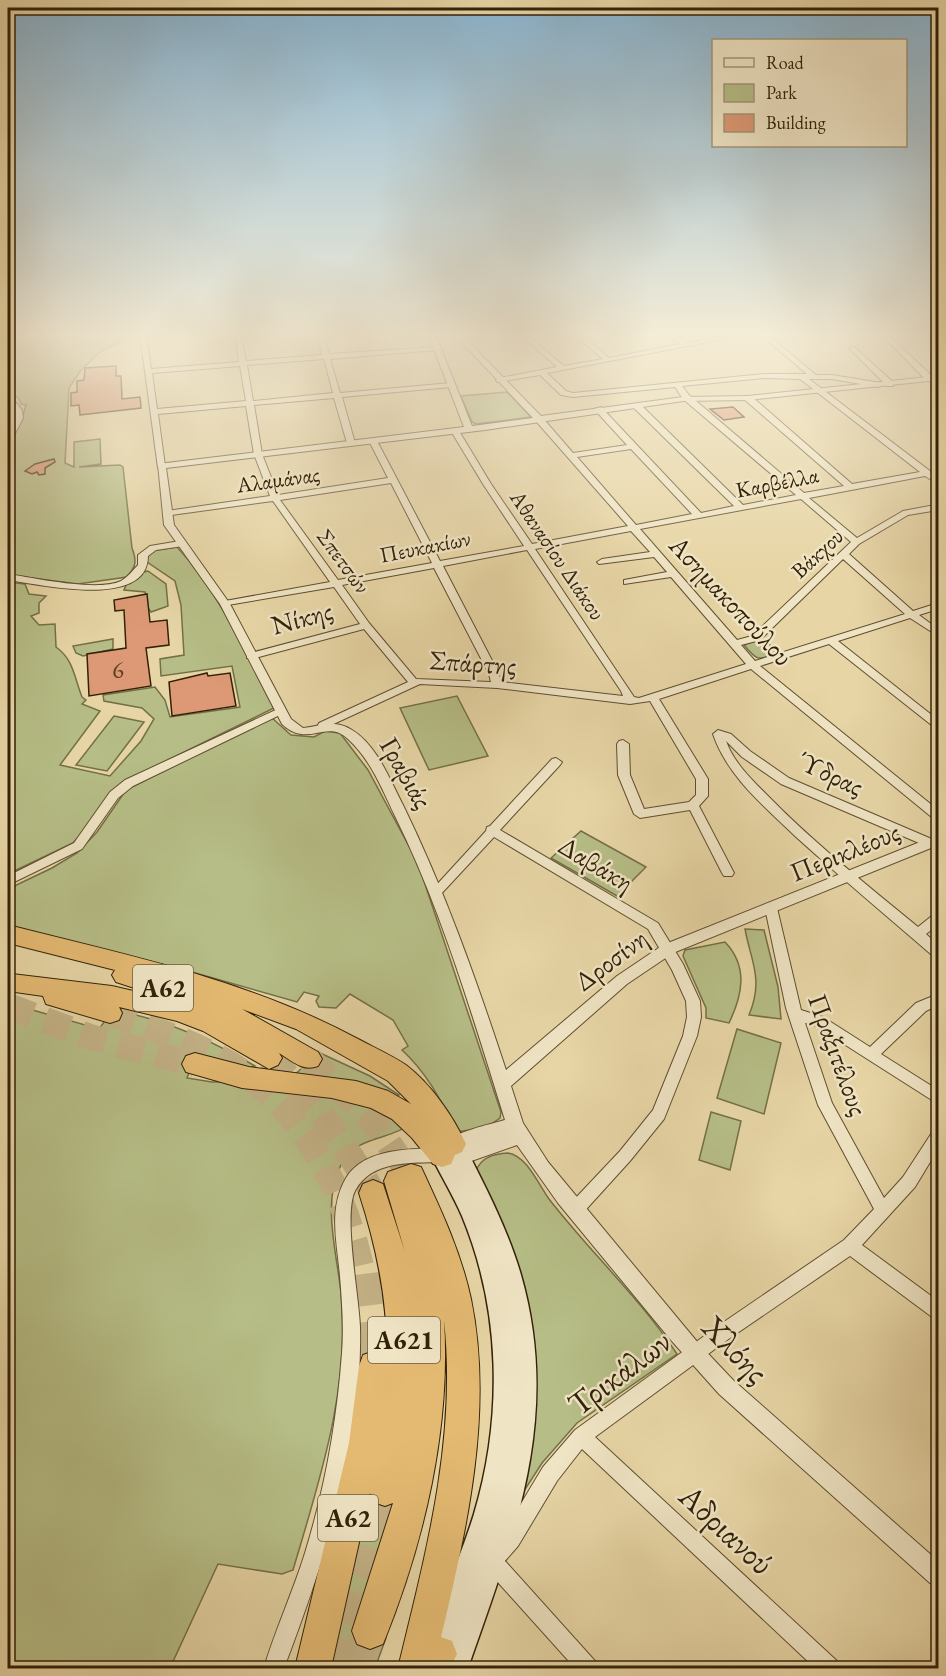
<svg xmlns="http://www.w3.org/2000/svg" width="946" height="1676" font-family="'EB Garamond',serif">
<rect width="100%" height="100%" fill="#e7d5a5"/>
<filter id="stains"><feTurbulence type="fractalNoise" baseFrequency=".00333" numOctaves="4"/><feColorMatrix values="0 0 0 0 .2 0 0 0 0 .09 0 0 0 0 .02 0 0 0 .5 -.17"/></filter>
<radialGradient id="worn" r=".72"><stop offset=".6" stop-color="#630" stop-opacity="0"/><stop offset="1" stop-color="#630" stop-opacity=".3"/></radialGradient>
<g fill="#b6bd86" stroke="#746f47" stroke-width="1.5">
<path d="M8,334H134L100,352L81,370L69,388L65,463L74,467V442L100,439L101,464L79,467L120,465L123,467L132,548C137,561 136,567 127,577L78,584L8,575V454C12,437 22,423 26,405L21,404L18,397H8Z"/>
<path d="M507,392L531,417L476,424L472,422L461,396Z"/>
<path d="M177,547C220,593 245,652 274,708L131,778L73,843L8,874V582L25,584L29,594L46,596L39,603V613L31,616L39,625L55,624L56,647C74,660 74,677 82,697L86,700L82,704L100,711L60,765L110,776L141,741L154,719L142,708L104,701L103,695L155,687L165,700L170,717L240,707L232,666L161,676L160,659L184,655L181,605L175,581L147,562L145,558L151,551Z"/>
<path d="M148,571L166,584L168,606L151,612L148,608L145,592L124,590C126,582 140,572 148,571Z"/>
<path d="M113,639V649L83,656L76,653L73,646Z"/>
<path d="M760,639L766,641L778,653C758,660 758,662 744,645Z"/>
<path d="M457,696L488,756L429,770L400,708Z"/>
<path d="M114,716L144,722L107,771L76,765Z"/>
<path d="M271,717L291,735L314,737L325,731L340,733L368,770L418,863L501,1112L500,1118L487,1127L457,1132C441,1101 428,1074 402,1050L408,1046L393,1020L350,994L336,1008L319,1007L316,1001L319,996L304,992L297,1002L185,970L8,926V889L52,868L77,853L97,832L126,790Z"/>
<path d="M581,831L646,867L617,896L551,858Z"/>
<path d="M745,929L764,930L778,987L781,1019L749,1015C764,979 751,962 745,929Z"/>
<path d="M725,942C749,967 742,996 729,1023L706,1018V1008L683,956L685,950Z"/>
<path d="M8,1003L99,1029L113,1010C164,1019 211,1040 255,1066L241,1070L193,1063L187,1078L212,1082L314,1080L411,1124C388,1141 358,1135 342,1163C321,1200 337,1254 341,1293C351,1386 319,1482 293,1570L282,1574L218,1564L170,1668H8Z"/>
<path d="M737,1029L781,1043L764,1114L717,1098Z"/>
<path d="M320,1053L370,1076L399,1095L397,1098L294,1075Z"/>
<path d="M711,1112L741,1121L730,1170L699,1160Z"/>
<path d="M508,1153C527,1156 538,1184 549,1199C590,1252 640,1298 677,1354L577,1423L542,1463L515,1505L527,1302L517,1263L476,1171C481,1157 494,1154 508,1153Z"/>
<path d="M373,1487L400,1493L357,1624L386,1638L375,1668H327Z"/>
</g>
<g fill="#dd9975" stroke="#322108" stroke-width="1.5">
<path d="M116,366V376H121L122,399L140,397L141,408L80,415L79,405L71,406V393L77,392V381L84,380L85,368Z"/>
<path d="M733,407L744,417L724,420L710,409Z"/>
<path d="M54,459L55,462L45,468V474L39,475L37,472L32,474L25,471L35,464Z"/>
<path d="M147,594L150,622L167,620L169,645L146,648L151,686L89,696L87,654L126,648L124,610L115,611L114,600Z"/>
<path d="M207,673L208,676L230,673L236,706L172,716L169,682Z"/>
</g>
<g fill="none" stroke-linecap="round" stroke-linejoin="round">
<g stroke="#c3b186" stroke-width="26" stroke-dasharray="26 13" stroke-linecap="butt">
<path d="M8,1006L90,1037L195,1064"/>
<path d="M110,1013C152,1029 197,1043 235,1067C306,1113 347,1196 363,1276"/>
<path d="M269,1058C312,1098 344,1142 373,1193"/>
<path d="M309,1059L375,1123L411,1176"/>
</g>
<g stroke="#c3b186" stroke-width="32" stroke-dasharray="32 16" stroke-linecap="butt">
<path d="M363,1274L374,1366"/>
<path d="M329,1668L385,1490"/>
<path d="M357,1668L370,1631"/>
</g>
<defs>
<g id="minor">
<path d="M140,334H146L151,369L239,362L235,334H241L246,361L322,355L317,334H323L329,354L439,347V349L437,350L330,359L340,393L451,383L455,385L451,387L342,397L355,443L354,445L347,443L334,398L254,405L262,454L278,495L388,478L369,441L376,439L440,561L524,546L483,484L451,431L455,429L459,431L491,484L532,544L628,526L535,420V416H541L573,453L627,445L594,409L601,407L701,513L734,506L634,408V404H640L743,505L796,495L683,399L675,387L573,397L561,395L540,375L497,382L496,380L500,378L557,367L520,334H526L564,366L603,359L580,340L555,336L552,334L584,337L609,358L680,344L668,334H675L687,343L739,334H750L547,373L566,391L573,393L765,374H807L760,334H767L816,375H832L881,383L882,385L878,387L832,379H809L930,471L938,478V484L925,476L809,498L857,538L903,511L935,505L938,507V510L908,515L859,544L849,554L913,611L938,603V609L919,615L938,629V636L910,618L838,641L938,720V728L934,727L829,644L760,666L938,810V820L934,819L751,669L659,699L708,779V796L699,806L734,873L732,876H724L722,873L690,810L640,818L634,814L618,775L617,744L619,741L623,740L629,744L630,775L644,809L689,802L696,795V779L650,701L630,704L497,688L420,684L327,727H319L318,725L319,723L408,682L364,629L255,658H247V654L360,624L334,587L222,606L220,604L225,601L330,582L273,501L164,516L163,514L167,511L270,496L254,454L246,406L158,414L165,466L158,468ZM324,359L333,393L253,401L247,365ZM240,366L246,401L157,409L152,373ZM765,378L800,379L920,472L852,484L751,396H745V400L844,486L804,493L689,395L682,386ZM631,449L692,514L636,525L577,457ZM391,483L432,563L338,580L280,500ZM801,499L851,542L752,636L737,640L640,529ZM631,531L650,552L602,559L597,562L599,564L654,557L667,572L624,580V584L671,577L746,664L639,698L634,697L535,549ZM527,550L621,691L623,696L501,682L499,674L443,566ZM843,559L905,614L755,661L741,645L760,640ZM434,568L489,674L491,682L416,679L369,623L342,585Z"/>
<path d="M881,334H887L931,375L938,380V385L925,379Z"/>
<path d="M930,334H936L938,341Z"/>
<path d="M850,347H854L893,382V386H887L850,349Z"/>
<path d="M8,399H13L22,410L23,418L12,439L8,441C6,423 23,420 8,403Z"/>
<path d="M180,541L183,542V546L156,550L148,556C148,610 39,584 8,580V574C34,578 98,592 121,581C128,577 133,570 138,565V555L150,546Z"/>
<path d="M280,708L285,711L284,713L133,786L118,798L82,849L8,885V876L74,843L110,792L125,780Z"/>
<path d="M718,730L731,734L750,751L789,778L934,840L936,843L934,846H926L781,784L742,757L726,741C734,763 752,780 768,796C814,843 867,885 918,927L933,915L938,913V925L926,934L938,945V957L933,956C887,916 840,877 795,836C764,806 727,776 713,734Z"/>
<path d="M556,758L562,762L560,765L500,830L658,923L683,964L700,1001L701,1017L697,1036L664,1119L630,1161L581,1215L575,1217L569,1215L567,1210L569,1205L620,1151L653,1110L683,1036L687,1017L686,1001L672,970L648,929L494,837L441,894H433L431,891L486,831L487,827L490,826L552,759Z"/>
<path d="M771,903L776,905L777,908L801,1010L823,1017L870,1047L916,1003L938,994V1005L926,1011L881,1054L938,1090V1104L814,1025L805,1023L832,1103L884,1198L903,1177L933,1131L938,1129V1149L915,1187L862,1245L938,1301V1319L932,1317L850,1256L730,1338L595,1437L837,1661L840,1668H815L582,1449L557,1481L518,1546L505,1561L595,1661L598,1668H575L485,1568L482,1561L485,1554L504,1532L543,1467L575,1430L718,1326L844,1240L874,1209L818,1105L786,1008L765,908L766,905Z"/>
<path d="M441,1148L446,1150L449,1155L446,1160L441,1162C411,1163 371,1160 355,1191C343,1215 359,1296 360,1327C363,1444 325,1560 284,1668H264C275,1630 293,1592 305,1553C325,1488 337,1421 342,1353C344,1327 342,1301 340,1276C337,1242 328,1209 346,1178C364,1148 410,1149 441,1148Z"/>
</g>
<path id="tertiary" d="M428,334H435L472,426L533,418L454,334H461L541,416L683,397L748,396L938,376V380L748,400L683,401L485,430L166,468L174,525L230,604L291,719L303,728C321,726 335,719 352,730C377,745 390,780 403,805C445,891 476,979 506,1070L617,976L663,945L925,840L938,838V848H931L673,953L627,984L511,1086L523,1123L548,1162L699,1344L733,1380L938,1561V1586L930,1583L719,1394L670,1339L558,1203L517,1145L460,1165L445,1162C443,1157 440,1148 443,1144C451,1133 491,1124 505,1120C473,1018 443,913 395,816C382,789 371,760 348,739C326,718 308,749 282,724L220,604L164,525L158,464L464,427Z"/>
<path id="secondary" d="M453,1135L460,1137C483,1182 507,1227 521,1275C562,1418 514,1535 468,1668H421C433,1616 458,1566 474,1514C503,1417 501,1310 462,1216C453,1195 441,1176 431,1155L435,1148L443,1146L446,1137Z"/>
<g id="motorway">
<path d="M8,925C127,955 249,980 358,1039C373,1047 391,1055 406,1065C431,1084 453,1116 466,1144L462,1152L455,1155L451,1164L442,1167L433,1164L412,1138L392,1119L371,1108L332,1098L242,1088L186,1072L182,1064L186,1056L195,1053L249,1067L356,1081L388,1091L411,1104L388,1081L296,1029L242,1009L318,1052L322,1059L318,1066C303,1072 292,1061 279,1053L282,1058L278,1065L269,1069L203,1031L177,1021L119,1007L122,1013L119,1020L110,1023L46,1004L43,996L8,991V975L12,974L112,986L168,999L116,982L112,975L115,970L8,943Z"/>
<path d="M411,1164L421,1167C441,1210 461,1252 471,1299C494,1411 467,1528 441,1637L452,1641L457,1654L450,1668H398C426,1553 457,1439 444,1320C451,1429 424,1543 383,1644L370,1649L357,1644L352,1631L393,1503L385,1506L373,1502L370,1493L331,1668H295L349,1443L359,1366L363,1355L374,1351L385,1355L387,1360C388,1302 377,1248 359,1193L363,1184L373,1180L383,1184L405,1252L384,1181L388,1172Z"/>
</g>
</defs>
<use href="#minor" stroke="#5f4e2f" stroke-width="2"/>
<use href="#tertiary" stroke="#5f4e2f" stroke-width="2"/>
<use href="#secondary" stroke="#322108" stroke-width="3"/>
<use href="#motorway" stroke="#322108" stroke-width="2"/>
<use href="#minor" fill="#efe4c4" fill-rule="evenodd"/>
<use href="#tertiary" fill="#efe4c4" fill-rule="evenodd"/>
<use href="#secondary" fill="#efe4c4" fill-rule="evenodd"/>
<use href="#motorway" fill="#e4ba72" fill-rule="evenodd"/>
</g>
<linearGradient id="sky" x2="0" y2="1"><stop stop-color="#89b5d2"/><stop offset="0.59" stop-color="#f4ecd6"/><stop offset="1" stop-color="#f4ecd6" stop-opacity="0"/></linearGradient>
<rect width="946" height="568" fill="url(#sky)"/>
<g text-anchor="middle" stroke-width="5" stroke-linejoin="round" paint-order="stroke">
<g font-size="22" fill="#322108" stroke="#efe4c4">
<text transform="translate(278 479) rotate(-8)" y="8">Αλαμάνας</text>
<text transform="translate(777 482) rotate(-11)" y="8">Καρβέλλα</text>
<text transform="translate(425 546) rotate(-11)" y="8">Πευκακίων</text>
<text transform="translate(817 553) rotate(-43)" y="8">Βάκχου</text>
<text transform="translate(558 555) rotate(56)" y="8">Αθανασίου Διάκου</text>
<text transform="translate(344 561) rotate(54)" y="8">Σπετσών</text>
</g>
<g font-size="24" fill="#5d3f23">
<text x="118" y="678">6</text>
</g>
<g fill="#efe4c4" stroke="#6b5c40" stroke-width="1.5">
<rect x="133" y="965" width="60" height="46" rx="4.5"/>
<rect x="368" y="1317" width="72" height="46" rx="4.5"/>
<rect x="318" y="1495" width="60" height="46" rx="4.5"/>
</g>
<g font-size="26" font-weight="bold" fill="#322108">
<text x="163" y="997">Α62</text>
<text x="404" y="1349">Α621</text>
<text x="348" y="1527">Α62</text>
</g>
<g font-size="27" fill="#322108" stroke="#efe4c4">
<text transform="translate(731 601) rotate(47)" y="9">Ασημακοπούλου</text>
<text transform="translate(302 618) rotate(-15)" y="9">Νίκης</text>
<text transform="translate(473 663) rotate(4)" y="9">Σπάρτης</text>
<text transform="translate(406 773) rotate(60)" y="9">Γραβιάς</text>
<text transform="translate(831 774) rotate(25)" y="9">Ύδρας</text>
<text transform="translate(845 852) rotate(-22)" y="9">Περικλέους</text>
<text transform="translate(596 864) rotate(31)" y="9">Δαβάκη</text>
<text transform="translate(611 960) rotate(-37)" y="9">Δροσίνη</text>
<text transform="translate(838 1055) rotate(70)" y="9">Πραξιτέλους</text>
</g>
<g font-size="33" fill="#322108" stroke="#efe4c4">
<text transform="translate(736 1349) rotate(46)" y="12">Χλόης</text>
<text transform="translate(619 1372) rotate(-37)" y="12">Τρικάλων</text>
<text transform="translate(727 1529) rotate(43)" y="12">Αδριανού</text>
</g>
</g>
<rect width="946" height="1676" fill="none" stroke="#e7d5a5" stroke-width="30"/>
<rect x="9" y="9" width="928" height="1658" fill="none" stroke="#322108" stroke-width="3"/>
<rect x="15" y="15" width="916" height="1646" fill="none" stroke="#322108" stroke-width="1.5"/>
<rect x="712" y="39" width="195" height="108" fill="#efe4c4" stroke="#a39679" stroke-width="1.5"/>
<rect x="724" y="58" width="30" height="9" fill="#efe4c4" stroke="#a39679" stroke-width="1.5"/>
<text x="766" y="69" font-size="18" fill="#322108">Road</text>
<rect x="724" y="84" width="30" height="18" fill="#b6bd86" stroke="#a39679" stroke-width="1.5"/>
<text x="766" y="99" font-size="18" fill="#322108">Park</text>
<rect x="724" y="114" width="30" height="18" fill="#dd9975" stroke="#a39679" stroke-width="1.5"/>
<text x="766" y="129" font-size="18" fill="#322108">Building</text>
<rect width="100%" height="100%" filter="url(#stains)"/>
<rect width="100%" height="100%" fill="url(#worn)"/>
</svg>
